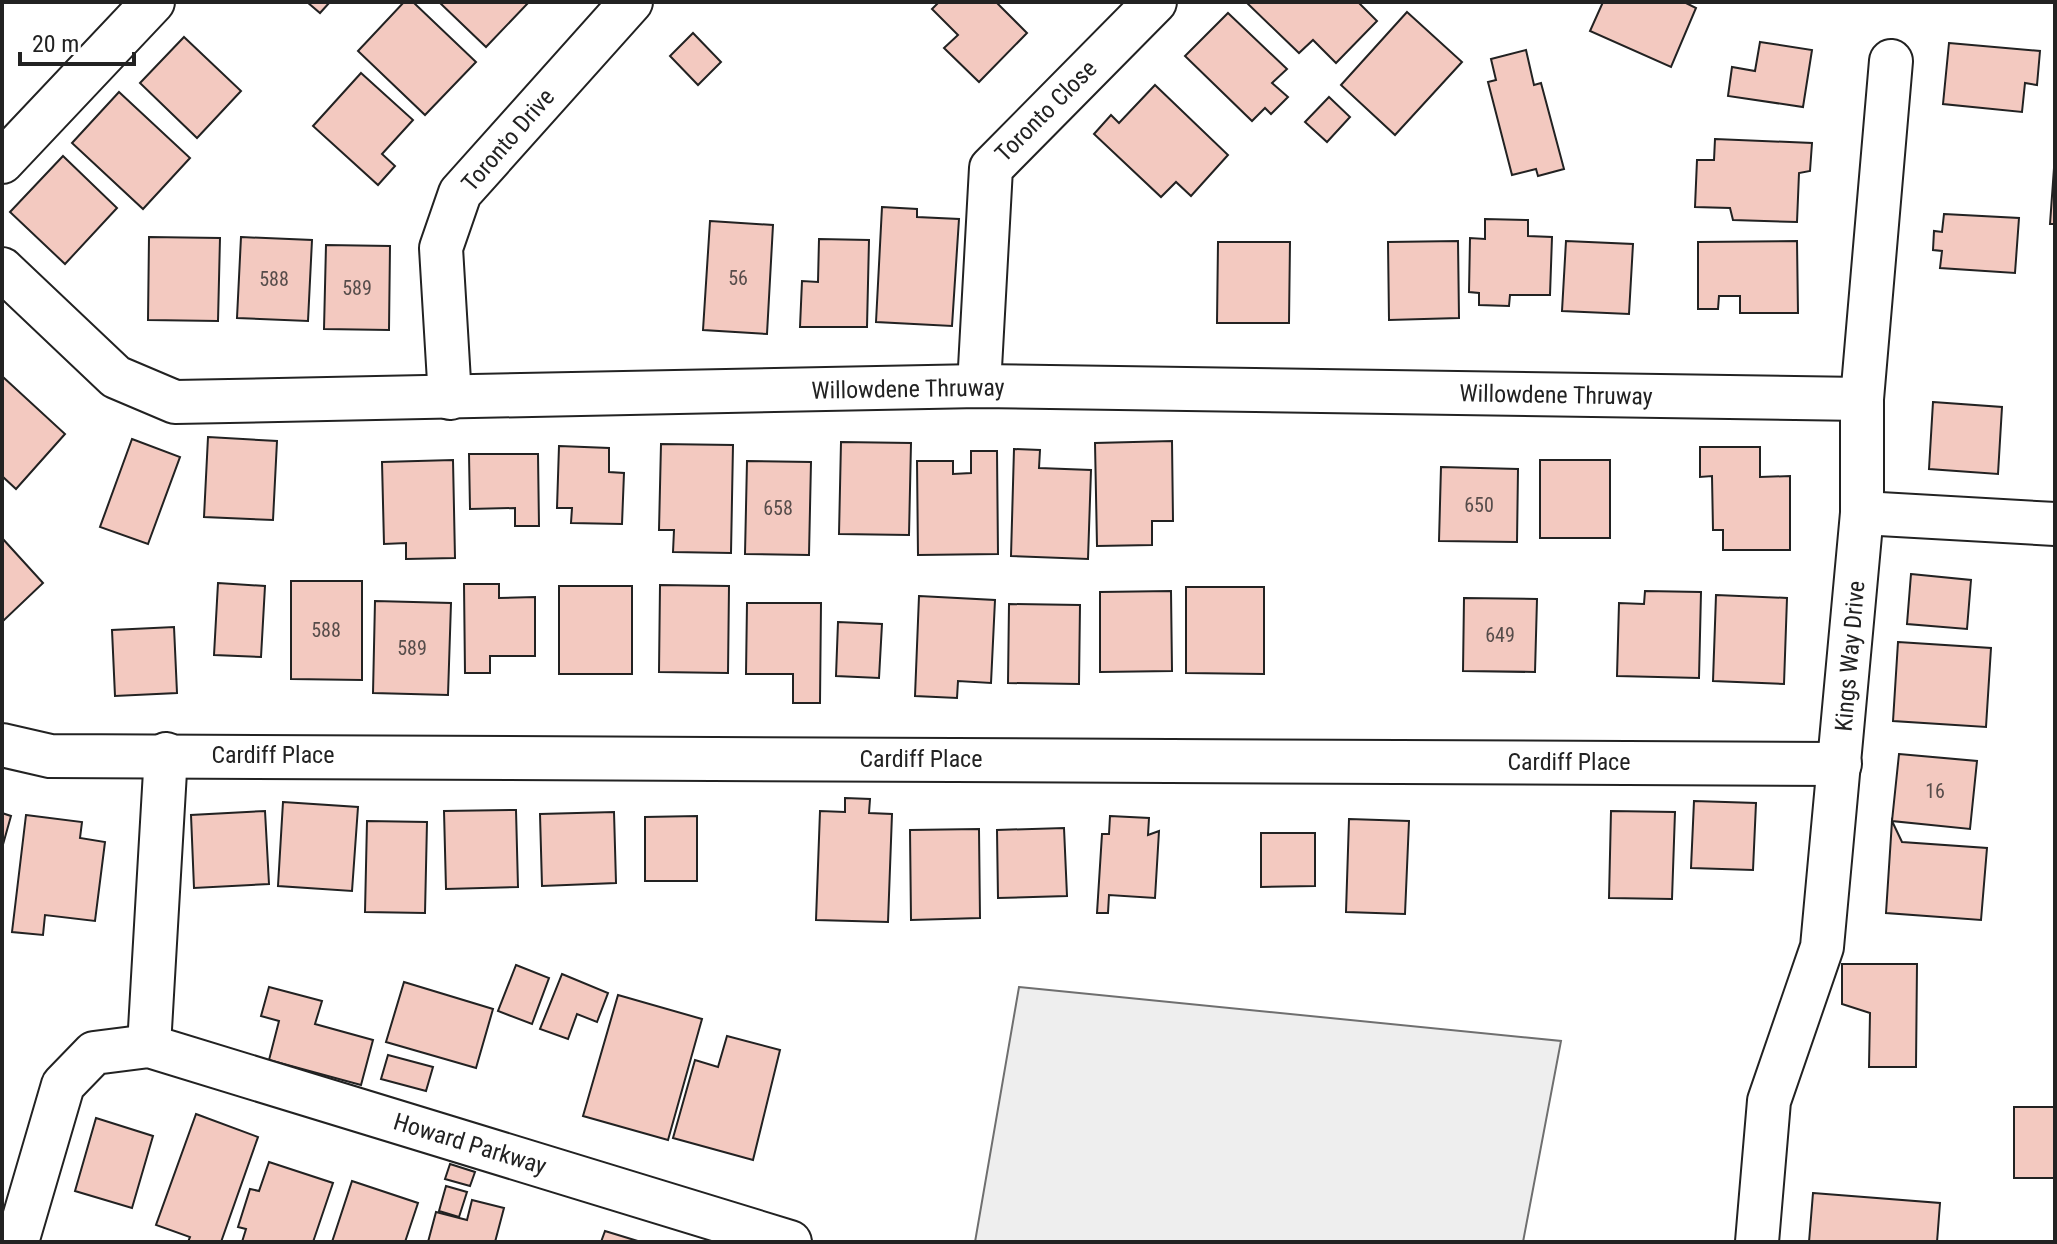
<svg xmlns="http://www.w3.org/2000/svg" width="2057" height="1244" font-family="'Roboto Condensed',sans-serif">
<rect width="100%" height="100%" fill="#fff"/>
<path fill="#eee" stroke="#6f6f6f" stroke-width="2" d="M1019,987L1561,1041L1523,1242H975Z"/>
<g fill="#f3c9c0" stroke="#222" stroke-width="2">
<path d="M307,2H330L320,13Z"/>
<path d="M404,2H413L476,62L425,115L358,51Z"/>
<path d="M439,2H529L486,47Z"/>
<path d="M939,2H996L1027,33L979,82L944,48L958,35L932,9Z"/>
<path d="M1246,2H1358L1377,21L1336,63L1313,40L1299,53Z"/>
<path d="M1603,2H1684L1696,8L1671,67L1590,31Z"/>
<path d="M1407,12L1462,62L1395,135L1341,85Z"/>
<path d="M1228,13L1287,69L1272,83L1288,97L1271,114L1265,108L1252,121L1185,56Z"/>
<path d="M693,33L721,62L698,85L670,56Z"/>
<path d="M184,37L241,91L197,138L140,83Z"/>
<path d="M1760,42L1812,50L1803,107L1728,96L1732,67L1755,71Z"/>
<path d="M1949,43L2040,51L2037,85L2025,83L2022,112L1943,104Z"/>
<path d="M1526,50L1534,85L1541,83L1564,169L1538,176L1536,169L1512,175L1488,82L1496,80L1491,59Z"/>
<path d="M361,73L413,120L382,154L395,166L378,185L313,126Z"/>
<path d="M1155,85L1228,155L1191,196L1176,182L1161,197L1094,134L1111,115L1119,123Z"/>
<path d="M119,92L190,158L143,209L72,143Z"/>
<path d="M1329,97L1350,117L1327,142L1305,122Z"/>
<path d="M1715,139L1812,143L1810,171L1799,173L1797,222L1733,220L1730,208L1695,207L1697,160H1714Z"/>
<path d="M2055,154V224H2050Z"/>
<path d="M63,156L117,208L65,264L10,212Z"/>
<path d="M882,207L917,209V217L959,219L952,326L876,322Z"/>
<path d="M1944,214L2019,218L2015,273L1940,268L1942,251L1933,250L1934,231L1942,232Z"/>
<path d="M1485,219L1528,220V236L1552,237L1550,295H1510L1509,306L1479,305V293L1469,292L1470,238L1485,239Z"/>
<path d="M710,221L773,225L767,334L703,330Z"/>
<path d="M149,237L220,238L218,321L148,320Z"/>
<path d="M241,237L312,240L308,321L237,318Z"/>
<path d="M819,239L869,240L867,327H800L802,281L818,282Z"/>
<path d="M1458,241L1459,318L1389,320L1388,242Z"/>
<path d="M1566,241L1633,244L1629,314L1562,311Z"/>
<path d="M1797,241L1798,313H1740V296H1719L1718,309H1698V242Z"/>
<path d="M1218,242H1290L1289,323H1217Z"/>
<path d="M326,245L390,246L389,330L324,329Z"/>
<path d="M3,377L65,434L16,489L2,476Z"/>
<path d="M1933,402L2002,407L1998,474L1929,469Z"/>
<path d="M208,437L277,441L273,520L204,517Z"/>
<path d="M132,439L180,457L148,544L100,527Z"/>
<path d="M1172,441L1173,521H1152V545L1097,546L1095,443Z"/>
<path d="M841,442L911,443L909,535L839,534Z"/>
<path d="M661,444L733,445L731,553L673,552L674,530H659Z"/>
<path d="M559,446L609,448V472L624,473L622,524L571,523L572,508H557Z"/>
<path d="M1700,447H1760V477L1790,476V550H1723V530H1713L1712,476L1700,477Z"/>
<path d="M1014,449L1040,450L1039,468L1091,470L1088,559L1011,556Z"/>
<path d="M971,451H997L998,554L918,555L917,461H953V474L971,473Z"/>
<path d="M469,454H538L539,526H515V508L470,509Z"/>
<path d="M453,460L455,558L406,559V543L384,544L382,462Z"/>
<rect x="1540" y="460" width="70" height="78"/>
<path d="M747,461L811,462L809,555L745,554Z"/>
<path d="M1441,467L1518,469L1517,542L1439,541Z"/>
<path d="M2,538L43,583L2,622Z"/>
<path d="M1911,574L1971,580L1967,629L1907,624Z"/>
<path d="M291,581H362V680L291,679Z"/>
<path d="M218,583L265,586L261,657L214,655Z"/>
<path d="M464,584H499V598L535,597V656H490V673H465Z"/>
<path d="M660,585L729,586L728,673L659,672Z"/>
<rect x="559" y="586" width="73" height="88"/>
<path d="M1186,587H1264V674L1186,673Z"/>
<path d="M1171,591L1172,671L1100,672V592Z"/>
<path d="M1645,591L1701,592L1699,678L1617,676L1619,603L1644,604Z"/>
<path d="M1716,595L1787,598L1784,684L1713,681Z"/>
<path d="M919,596L995,600L991,683L958,681L957,698L915,696Z"/>
<path d="M1464,598L1537,599L1535,672L1463,671Z"/>
<path d="M375,601L451,603L448,695L373,693Z"/>
<path d="M747,603H821L820,703H793V674H746Z"/>
<path d="M1009,604L1080,605L1079,684L1008,683Z"/>
<path d="M838,622L882,624L879,678L836,676Z"/>
<path d="M174,627L177,693L115,696L112,630Z"/>
<path d="M1898,642L1991,648L1986,727L1893,721Z"/>
<path d="M1899,754L1977,761L1970,829L1892,821Z"/>
<path d="M845,798L870,799L869,813L892,814L888,922L816,920L820,811L845,812Z"/>
<path d="M1694,801L1756,803L1753,870L1691,868Z"/>
<path d="M283,802L358,807L352,891L278,886Z"/>
<path d="M516,810L518,887L446,889L444,811Z"/>
<path d="M265,811L269,884L194,888L191,815Z"/>
<path d="M1611,811L1675,812L1672,899L1609,898Z"/>
<path d="M614,812L616,883L542,886L540,814Z"/>
<path d="M2,813L11,816L2,848Z"/>
<path d="M26,815L82,822L80,838L105,842L95,921L45,915L43,935L12,932Z"/>
<path d="M697,816V881H645V817Z"/>
<path d="M1110,816L1149,818L1148,835L1159,831L1155,898L1109,895L1108,913H1097L1102,834H1109Z"/>
<path d="M1349,819L1409,821L1405,914L1346,912Z"/>
<path d="M367,821L427,822L425,913L365,912Z"/>
<path d="M1892,821L1902,842L1987,848L1981,920L1886,913Z"/>
<path d="M1064,828L1067,896L998,898L997,830Z"/>
<path d="M979,829L980,918L911,920L910,830Z"/>
<path d="M1261,833H1315V886L1261,887Z"/>
<path d="M1842,964H1917L1916,1067H1869L1870,1013L1842,1004Z"/>
<path d="M516,965L549,978L532,1024L498,1011Z"/>
<path d="M562,974L608,993L597,1022L577,1014L568,1039L540,1029Z"/>
<path d="M404,982L493,1009L476,1068L386,1042Z"/>
<path d="M269,987L322,1001L315,1024L373,1040L361,1085L269,1060L279,1021L261,1016Z"/>
<path d="M618,995L702,1019L668,1140L583,1116Z"/>
<path d="M727,1036L780,1050L753,1160L673,1138L695,1060L718,1067Z"/>
<path d="M388,1055L433,1067L426,1091L381,1079Z"/>
<rect x="2014" y="1107" width="41" height="71"/>
<path d="M196,1114L258,1137L221,1242H188L190,1237L156,1225Z"/>
<path d="M96,1118L153,1136L132,1208L75,1191Z"/>
<path d="M269,1162L333,1183L313,1242H242L246,1229L238,1227L250,1189L259,1191Z"/>
<path d="M450,1164L475,1172L470,1186L445,1179Z"/>
<path d="M352,1181L418,1203L405,1242H332Z"/>
<path d="M446,1186L467,1192L459,1217L439,1211Z"/>
<path d="M1813,1193L1940,1203L1937,1242H1809Z"/>
<path d="M472,1200L504,1208L495,1242H428L436,1212L467,1220Z"/>
<path d="M605,1231L641,1242H601Z"/>
</g>
<g fill="none" stroke-linecap="round" stroke-linejoin="round">
<defs>
<g id="minor">
<path d="M2,162L153,2"/>
<path d="M2,269L116,377L175,402L979,386L1862,399"/>
<path d="M979,386L991,168L1155,2"/>
<path d="M450,398L441,248L460,193L631,2"/>
<path d="M1862,513L2055,524"/>
<path d="M2,745L50,756L1840,764"/>
<path d="M149,1046L166,754"/>
<path d="M17,1242L63,1085L94,1053L149,1046L790,1242"/>
<path d="M1757,1242L1769,1101L1822,947L1862,513V399L1891,61"/>
</g>
</defs>
<use href="#minor" stroke="#222" stroke-width="46"/>
<use href="#minor" stroke="#fff" stroke-width="42"/>
</g>
<g text-anchor="middle" stroke-width="6" stroke-linejoin="round" paint-order="stroke">
<g font-size="20" fill="#564c4a">
<text x="738" y="285">56</text>
<text x="274" y="286">588</text>
<text x="357" y="295">589</text>
<text x="1479" y="512">650</text>
<text x="778" y="515">658</text>
<text x="326" y="637">588</text>
<text x="1500" y="642">649</text>
<text x="412" y="655">589</text>
<text x="1935" y="798">16</text>
</g>
<g font-size="24" fill="#222" stroke="#fff">
<text transform="translate(1046 111) rotate(-45)" y="8">Toronto Close</text>
<text transform="translate(508 140) rotate(-49)" y="8">Toronto Drive</text>
<text transform="translate(908 389) rotate(-1)" y="8">Willowdene Thruway</text>
<text transform="translate(1556 395) rotate(1)" y="8">Willowdene Thruway</text>
<text transform="translate(1850 656) rotate(-85)" y="8">Kings Way Drive</text>
<text x="273" y="763">Cardiff Place</text>
<text x="921" y="767">Cardiff Place</text>
<text x="1569" y="770">Cardiff Place</text>
<text transform="translate(470 1144) rotate(17)" y="8">Howard Parkway</text>
</g>
</g>
<rect width="2057" height="1244" fill="none" stroke="#222222" stroke-width="8"/>
<path d="M20 52v12h114v-12" fill="none" stroke="#222222" stroke-width="4"/>
<text x="32" y="52" font-size="24" fill="#222222" stroke="#ffffff" stroke-width="6" paint-order="stroke">20 m</text>
</svg>
